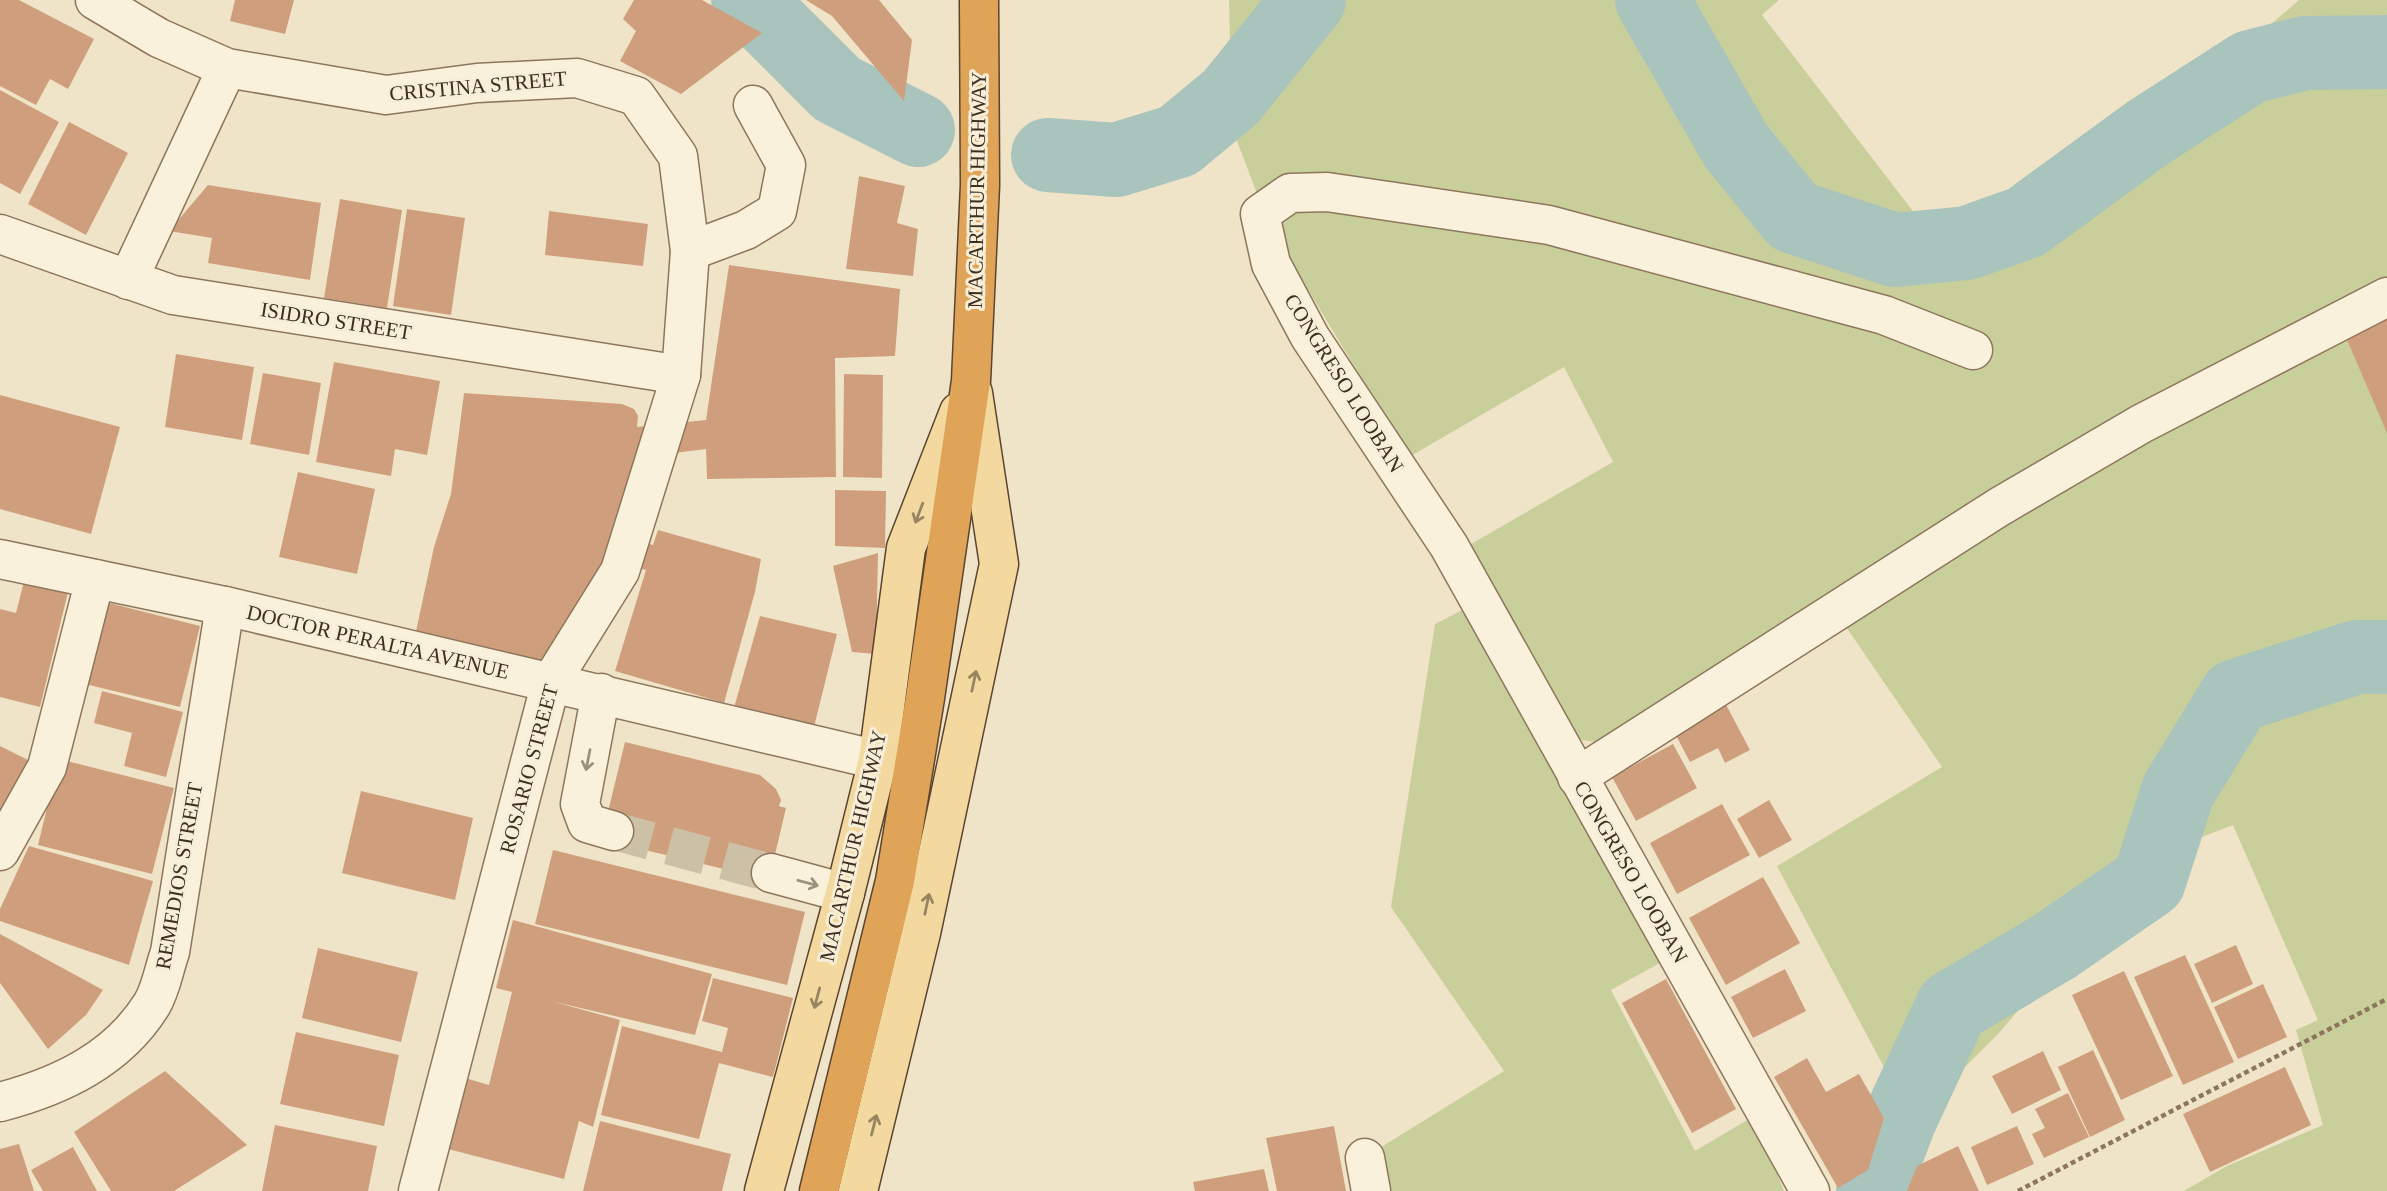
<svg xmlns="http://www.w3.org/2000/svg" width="2387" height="1191" font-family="Georgia,serif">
<rect width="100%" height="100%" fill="#f0e4c8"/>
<g fill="#c9cf9b">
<path d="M1229,0H1779L1762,15L1919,219L1978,216L2053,181L2234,56L2299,0H2387V1191H2184L2227,1166L2323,1125L2296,1030L2318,1020L2233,825L2112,872L2135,933L2041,984L1998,1034L1912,1120L1777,866L1942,767L1829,602L1608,744L1575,739L1466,547L1613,462L1564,367L1409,457L1269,225L1232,128Z"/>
<path d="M1480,601L1669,958L1611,990L1695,1151L1754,1116L1784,1191H1367L1362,1159L1504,1071L1391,907L1435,624Z"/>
</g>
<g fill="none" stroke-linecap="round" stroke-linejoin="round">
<g stroke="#a9c4bc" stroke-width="74">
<path d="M748,0L837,89L918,130"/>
<path d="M1652,0L1736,146L1794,217L1895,250L1967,243L2026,222L2149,132L2250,67L2305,53L2387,52"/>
<path d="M1048,155L1116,160L1178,141L1231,97L1309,0"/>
<path d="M1873,1191L1899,1121L1952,1007L2055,946L2149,881L2178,791L2236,696L2357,657H2387"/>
</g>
</g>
<g fill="#cf9f7d">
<path d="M0,0H19L94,39L68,89L50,79L36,105L0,86Z"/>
<path d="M235,0H294L285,34L230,21Z"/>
<path d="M634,0H702L762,33L681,94L620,61L636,31L623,19Z"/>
<path d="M806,0H879L912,40L904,101L832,16Z"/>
<path d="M0,90L59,122L20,194L0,183Z"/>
<path d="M69,122L128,153L86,235L28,204Z"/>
<path d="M859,176L905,186L897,223L918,229L913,276L846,269Z"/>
<path d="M208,185L321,203L310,280L208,263L212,238L169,231Z"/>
<path d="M340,199L402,210L387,308L324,298Z"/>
<path d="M407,209L465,218L451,315L393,306Z"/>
<path d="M549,211L648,224L643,266L545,255Z"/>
<path d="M729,265L900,289L895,356L835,358L836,477L707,479L706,449L635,458L614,533L653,545L658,530L761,559L755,592L724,703L615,671L646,570L606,559L537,671L415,636L434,547L451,494L464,393L622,404L634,409L638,416L637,427L706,420Z"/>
<path d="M2387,318V433L2345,335Z"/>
<path d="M176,354L254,367L242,440L165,427Z"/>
<path d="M334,362L440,381L427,455L395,449L391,476L316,462Z"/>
<path d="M263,373L321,383L309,455L250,444Z"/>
<path d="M844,374L883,375L882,478L843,477Z"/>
<path d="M0,395L120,427L91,534L0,509Z"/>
<path d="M298,472L375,489L357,574L279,557Z"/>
<path d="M835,490L886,491L885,548L835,546Z"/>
<path d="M878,553L876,654L852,652L833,566Z"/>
<path d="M25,577L69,588L40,707L0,697V609L16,613Z"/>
<path d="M105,602L200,626L180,707L85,684Z"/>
<path d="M760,616L837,634L813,731L734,708Z"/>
<path d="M102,691L183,712L166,777L124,766L132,733L94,723Z"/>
<path d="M1723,699L1750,750L1725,763L1718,748L1690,762L1671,726Z"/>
<path d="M625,742L760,775L776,789L781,800L779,806L786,808L769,880L612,842L606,820Z"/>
<path d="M1673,744L1697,788L1636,821L1612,777Z"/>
<path d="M0,746L30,761L0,819Z"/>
<path d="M59,759L174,788L152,874L38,845Z"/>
<path d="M361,791L473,818L455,900L342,873Z"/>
<path d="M1769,800L1792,840L1759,858L1737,819Z"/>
<path d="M1722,804L1750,855L1677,894L1650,843Z"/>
<path d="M29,846L153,881L129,965L0,921V909Z"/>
<path d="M553,850L805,912L787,985L535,924Z"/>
<path d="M1763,877L1800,943L1726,985L1689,918Z"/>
<path d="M513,920L712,974L695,1035L551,1001L620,1020L593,1127L579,1121L564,1179L448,1149L465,1078L489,1085L512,992L496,988Z"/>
<path d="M0,934L103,990L86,1015L48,1049L0,983Z"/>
<path d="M2236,945L2253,984L2212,1003L2194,964Z"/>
<path d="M318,948L418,972L401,1042L302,1018Z"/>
<path d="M2185,955L2234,1062L2183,1085L2134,977Z"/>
<path d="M1785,969L1806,1011L1753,1038L1731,997Z"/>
<path d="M2124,971L2173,1076L2121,1100L2072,995Z"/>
<path d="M713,978L793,998L773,1077L719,1063L699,1139L601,1115L622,1026L722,1052L728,1028L702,1021Z"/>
<path d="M1666,979L1736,1109L1692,1133L1622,1003Z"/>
<path d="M2263,984L2287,1037L2238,1059L2214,1007Z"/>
<path d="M296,1032L399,1055L384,1126L280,1104Z"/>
<path d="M2093,1050L2125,1120L2090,1137L2058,1067Z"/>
<path d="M2043,1051L2061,1090L2012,1114L1992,1076Z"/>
<path d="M1807,1058L1826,1092L1859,1074L1884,1118L1868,1170L1838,1188L1774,1077Z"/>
<path d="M2285,1067L2311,1125L2210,1172L2183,1114Z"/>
<path d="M165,1071L247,1145L174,1191H111L74,1132Z"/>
<path d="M2068,1093L2089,1137L2044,1158L2032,1134L2045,1128L2035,1109Z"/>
<path d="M600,1121L731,1154L722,1191H583Z"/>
<path d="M275,1125L377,1146L368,1191H262Z"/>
<path d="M1334,1126L1346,1191H1277L1266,1138Z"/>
<path d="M2017,1126L2034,1164L1987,1185L1971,1147Z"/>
<path d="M19,1144L34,1191H0V1149Z"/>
<path d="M1958,1146L1979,1191H1907L1917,1166Z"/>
<path d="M73,1147L97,1191H43L31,1170Z"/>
<path d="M1264,1169L1269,1191H1195L1193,1182Z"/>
</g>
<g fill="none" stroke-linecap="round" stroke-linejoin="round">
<path stroke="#ccc0a6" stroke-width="38" stroke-dasharray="38 19" stroke-linecap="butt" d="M614,831L771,873"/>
<defs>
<g id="minor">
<path d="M95,0L159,38L227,68L386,95L477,83L577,78L636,96L678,156L690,251L681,375L620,571L551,682L418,1191"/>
<path d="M0,234L173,295L681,375"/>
<path d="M690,251L746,230L777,211L786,165L753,105"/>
<path d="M128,280L227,68"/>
<path d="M0,559L225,606L878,760"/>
<path d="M601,693L580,804L587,823L614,831"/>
<path d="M1577,777L1999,507L2141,424L2387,297"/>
<path d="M0,851L47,767L95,579"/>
<path d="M771,873L845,893"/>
<path d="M0,1102C61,1086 118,1059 152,1004C161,989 164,969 170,952L225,606"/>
<path d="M1365,1158L1371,1191"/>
<path d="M1810,1191L1449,546L1310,337L1271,264L1260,214L1290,193L1327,192L1549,225L1884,315L1973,350"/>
</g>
<g id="major">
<path d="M764,1191L845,893L878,760L906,548L959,412"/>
<path d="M858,1191L921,933L999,564L973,393"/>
</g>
<path id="highway" d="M819,1191L895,881L925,698L971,381L980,185L979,0"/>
</defs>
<use href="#minor" stroke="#8d765c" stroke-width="41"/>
<use href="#major" stroke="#5b4430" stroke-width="41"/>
<use href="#highway" stroke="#5b4430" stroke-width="41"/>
<path stroke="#8d765c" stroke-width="4.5" stroke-dasharray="5 3.5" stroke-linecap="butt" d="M2018,1191L2387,999"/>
<use href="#minor" stroke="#faf1dc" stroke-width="38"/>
<use href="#major" stroke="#f3d9a0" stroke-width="38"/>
<use href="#highway" stroke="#e0a458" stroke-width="38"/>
</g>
<defs><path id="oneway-shaft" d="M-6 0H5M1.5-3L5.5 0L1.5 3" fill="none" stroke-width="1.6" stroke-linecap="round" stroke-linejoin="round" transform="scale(1.75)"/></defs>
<g stroke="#988460">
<use href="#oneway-shaft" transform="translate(919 513) rotate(111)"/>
<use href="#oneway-shaft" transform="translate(974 681) rotate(-78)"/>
<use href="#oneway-shaft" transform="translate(927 904) rotate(-78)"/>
<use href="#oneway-shaft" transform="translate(817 998) rotate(105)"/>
<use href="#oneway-shaft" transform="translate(874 1125) rotate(-76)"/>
</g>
<g stroke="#9c907e">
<use href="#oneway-shaft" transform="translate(588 760) rotate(101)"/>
<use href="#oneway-shaft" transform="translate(808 883) rotate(15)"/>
</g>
<g text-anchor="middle" stroke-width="6" stroke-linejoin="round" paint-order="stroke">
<g font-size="21" fill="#3d2e20" stroke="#f7eed8">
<text transform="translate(478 86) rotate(-5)" y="7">CRISTINA STREET</text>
<text transform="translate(977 190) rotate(-89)" y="7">MACARTHUR HIGHWAY</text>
<text transform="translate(336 321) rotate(9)" y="7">ISIDRO STREET</text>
<text transform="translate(1344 383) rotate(58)" y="7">CONGRESO LOOBAN</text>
<text transform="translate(378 642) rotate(13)" y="7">DOCTOR PERALTA AVENUE</text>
<text transform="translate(529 769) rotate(-75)" y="7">ROSARIO STREET</text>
<text transform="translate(853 846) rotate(-77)" y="7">MACARTHUR HIGHWAY</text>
<text transform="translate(1631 872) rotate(60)" y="7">CONGRESO LOOBAN</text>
<text transform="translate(179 876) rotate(-80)" y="7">REMEDIOS STREET</text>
</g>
</g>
</svg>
